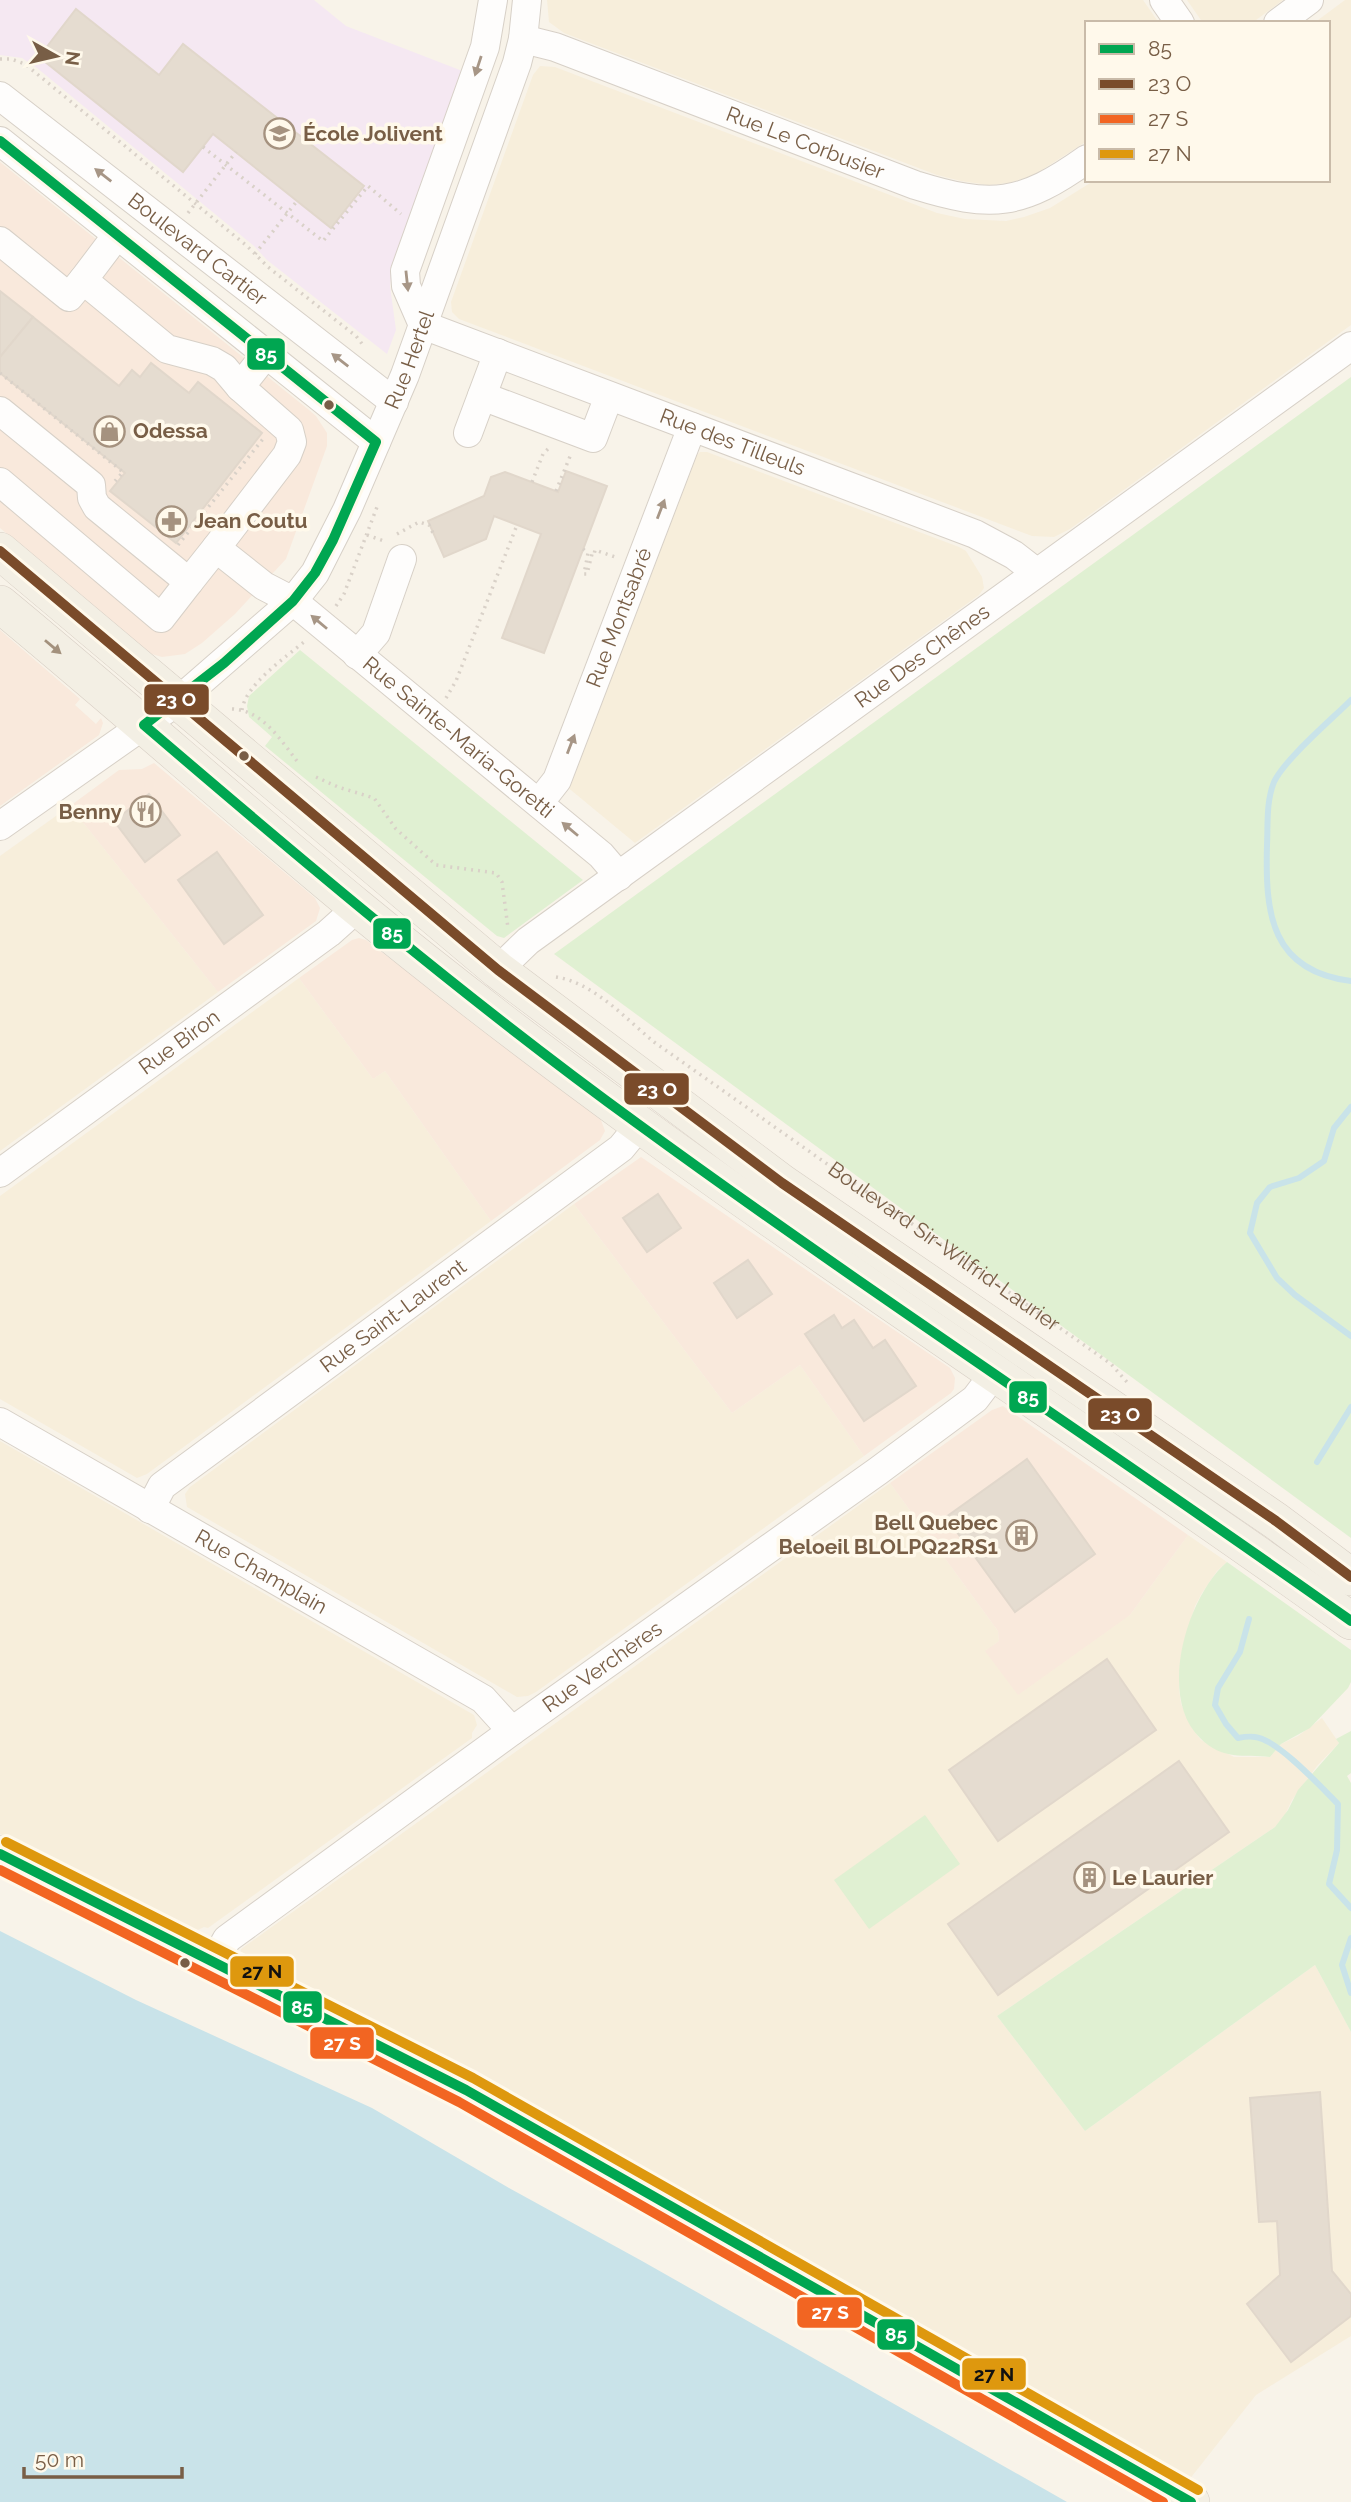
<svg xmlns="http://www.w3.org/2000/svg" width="1351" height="2502" font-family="Raleway,sans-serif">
<rect width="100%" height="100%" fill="#f8f3e9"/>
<g fill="#f7eedb">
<path d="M547,0H1143L1159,23H1087V141L1034,175L1009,183L988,185L961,181L937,175L564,33L549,22Z"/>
<path d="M1187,0H1283L1252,23H1203Z"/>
<path d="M1345,0H1351V325L1070,529L1054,537L1032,536L459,319L452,312L451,302L533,75L540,66L555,67L937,213L965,219L1006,221L1024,217L1050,208L1095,180H1328V23H1314Z"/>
<path d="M700,452H707L959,547L966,551L982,577L984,588L979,595L635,843L566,786L694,458Z"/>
<path d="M70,806L218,992L0,1151V856Z"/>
<path d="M299,978L373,1079L385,1071L491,1221L147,1474L137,1478L0,1399V1196Z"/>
<path d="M574,1204L732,1413L800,1365L864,1456L536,1692L528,1696L517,1697L187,1507L185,1494L190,1487Z"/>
<path d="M0,1441L474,1715L477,1725L472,1733V1738L208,1928L204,1927L194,1932L0,1834Z"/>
<path d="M890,1483L998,1631L999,1641L985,1652L1130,1615L1188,1535L1227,1562L1217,1571L1202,1593L1195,1606L1185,1641L1179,1675V1689L1181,1704L1194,1731L1201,1740L1234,1757H1270L1281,1744L1298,1736L1322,1718L1339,1743L1317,1766L1292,1800L1283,1819L1275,1827L997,2016L1085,2131L1315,1965L1351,2032V2336L1256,2395L1189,2480L579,2131L463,2068L240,1953L241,1949Z"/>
</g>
<g fill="#f9e9dc">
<path d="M0,162L309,410L316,416L327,433V446L286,559L235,614L202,643L185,654L162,657L148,653L0,528Z"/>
<path d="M0,630L80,699L75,705L96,724L101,718L103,723L99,735L0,806Z"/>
<path d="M154,763L315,898L320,908L316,921L218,992L70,806L119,770L142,769Z"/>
<path d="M359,938L366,940L601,1120L605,1131L600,1140L491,1221L385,1071L373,1079L299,978L352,940Z"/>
<path d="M641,1157L950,1368L955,1378L954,1389L951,1393L864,1456L800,1365L732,1413L574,1204Z"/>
<path d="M1003,1406L1188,1535L1130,1615L1018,1695L985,1651L999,1641L998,1631L890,1483L992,1410Z"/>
</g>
<path fill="#f5e8f2" d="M0,0H314L346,26L465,72L392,271L390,286L396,330L387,354L267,260L254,246L37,68L22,58L0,55Z"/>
<g fill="#e0f0d2">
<path d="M1351,377V1538L554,954Z"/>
<path d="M300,650L583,880L504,938L497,936L265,746L272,737L249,717L247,706L249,696Z"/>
<path d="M1227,1562L1351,1650V1682L1348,1688L1310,1728L1281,1744L1270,1757C1243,1754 1223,1761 1200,1738C1157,1697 1187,1596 1227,1562Z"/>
<path d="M1351,1731V1773L1347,1776L1351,1783V2032L1315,1965L1085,2131L997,2016L1275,1827L1288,1810L1298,1790L1339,1743L1336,1739Z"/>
<path d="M925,1815L960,1864L869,1929L834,1880Z"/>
</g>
<path fill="#c9e3e9" d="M0,1931L136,2000L372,2108L509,2188L642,2261L1067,2502H0Z"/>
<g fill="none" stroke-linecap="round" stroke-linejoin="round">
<g stroke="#c9e3e9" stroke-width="6">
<path d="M1351,700C1331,720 1285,759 1274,782C1266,802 1268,824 1267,845C1265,914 1271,971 1351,981"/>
<path d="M1351,1107L1334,1128L1324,1161L1299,1178L1270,1187L1257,1203L1250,1233L1277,1278L1295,1295L1351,1336"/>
<path d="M1317,1462L1351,1407"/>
<path d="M1249,1619L1240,1652L1218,1688L1215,1705L1226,1724L1238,1738C1243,1737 1249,1736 1255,1737C1277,1739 1321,1787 1338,1804L1337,1850L1329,1884L1351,1908"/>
<path d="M1351,1938L1342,1965L1351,1993"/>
</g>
</g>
<g fill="#e5dcd0" stroke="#e1d7cb" stroke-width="2">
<path d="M76,9L159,75L183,44L364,186L331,228L213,134L183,172L39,57Z"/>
<path d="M0,291L33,317L0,357Z"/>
<path d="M33,317L119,386L132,370L140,377L151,363L189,393L198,382L262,433L176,543L110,491L125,473L0,373V357Z"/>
<path d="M566,471L607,486L544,653L502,638L541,534L494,516L486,539L444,557L428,521L484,496L491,477L505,472L558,492Z"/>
<path d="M149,794L180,835L145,862L114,821Z"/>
<path d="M217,852L263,915L224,944L178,880Z"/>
<path d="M658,1194L681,1228L647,1252L623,1218Z"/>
<path d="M748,1260L772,1294L737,1318L714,1283Z"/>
<path d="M834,1315L842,1328L854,1320L873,1348L885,1340L916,1386L864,1421L805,1334Z"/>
<path d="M1027,1459L1095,1554L1015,1612L946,1517Z"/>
<path d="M1107,1659L1156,1730L998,1841L949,1770Z"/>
<path d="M1179,1761L1229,1832L998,1995L948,1924Z"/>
<path d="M1320,2092L1332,2271L1351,2294V2316L1291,2362L1247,2304L1280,2275L1277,2221L1259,2222L1250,2098Z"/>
</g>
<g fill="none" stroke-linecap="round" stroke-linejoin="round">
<defs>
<g id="minor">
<path id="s2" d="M493,0L485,47L405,271L406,286L423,325L975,534L1014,555L1036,572"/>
<path d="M1164,0L1180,23"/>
<path d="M1278,23L1309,0"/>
<path id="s3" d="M523,39L555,47L915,185C992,209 1021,206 1087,159"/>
<path id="s4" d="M0,96L394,402"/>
<path d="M0,141L376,442"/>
<path d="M117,235L83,280L167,349L212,361L224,368L240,387"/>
<path d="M0,241L69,297L83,280"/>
<path d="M482,396L593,438L609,396"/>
<path id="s5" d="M0,411L91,485L92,498L97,507L189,582L216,548L264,586L293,601L601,855L619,876"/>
<path d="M468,433L498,353"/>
<path d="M0,482L161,618L189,582"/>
<path d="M216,548L287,455L292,442L289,430L240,387L266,354"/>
<path d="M357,655L376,633L402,559"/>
<path id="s6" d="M539,803L557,780L692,427"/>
<path id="s7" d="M0,826L178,701L293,601L315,573L347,510L405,375L517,63L523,39L527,0"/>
<path id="s8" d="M498,970L528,941L1351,346"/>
<path id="s9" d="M0,1173L329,933L358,907"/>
<path id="s10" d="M0,1422L483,1699L512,1731"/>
<path id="s11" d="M150,1509L162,1486L621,1148L640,1125"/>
<path id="s12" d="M214,1962L227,1939L512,1731L878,1471L975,1399L994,1374"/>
</g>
<g id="major">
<path d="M0,551L498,970L782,1183L1276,1521L1351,1577"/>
<path d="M0,604C120,703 236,807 357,907C448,982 544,1055 640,1125C873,1295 1116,1452 1351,1621"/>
<path d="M0,1854L466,2090L559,2141L1191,2502"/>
</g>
</defs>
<use href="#minor" stroke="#d7d0c7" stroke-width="30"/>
<use href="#major" stroke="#d7cec4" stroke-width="38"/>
<g stroke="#d9d1c8" stroke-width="3.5" stroke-dasharray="2 5" stroke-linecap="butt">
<path d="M0,59H11L25,64L247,246L268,267L356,336L363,345"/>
<path d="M203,147L323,241L368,186L401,214"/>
<path d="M188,213L236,152"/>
<path d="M255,254L297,201"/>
<path d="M0,373L123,472L115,481"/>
<path d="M532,482L543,454L550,447"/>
<path d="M556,491L571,454"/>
<path d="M397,534L419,522L429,525L434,535"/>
<path d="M367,535L384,541"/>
<path d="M178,545L263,439"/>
<path d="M583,549L588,553L584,574H587L592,554L594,555L595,550L618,558"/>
<path d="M336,606L344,594L377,507"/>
<path d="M446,698L456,681L517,525"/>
<path d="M232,709C262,710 280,739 297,761"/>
<path d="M242,710C245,685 286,657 305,641"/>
<path d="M316,777L338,787L374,798L396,829L436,865L496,873L502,882L508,928"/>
<path id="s1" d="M556,977C594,983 625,1018 654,1042L1111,1364L1127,1382"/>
</g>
<use href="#minor" stroke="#fefdfc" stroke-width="28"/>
<use href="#major" stroke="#f3efe4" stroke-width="37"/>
<defs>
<g id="bus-1">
<path d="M0,141L376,442L333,540L315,573L293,601L224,663L144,725C305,863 466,999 638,1124C872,1295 1115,1453 1351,1621"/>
<path d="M0,1854L466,2090L1191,2502"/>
</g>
<path id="bus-2" d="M0,551L498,970L782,1183L1276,1521L1351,1577"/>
<path id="bus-3" d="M0,1870L459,2102L1163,2502"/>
<path id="bus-4" d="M6,1842L473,2078L1198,2490"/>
</defs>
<use href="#bus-1" stroke="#fff9eb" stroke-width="16"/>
<use href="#bus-2" stroke="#fff9eb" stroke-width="16"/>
<use href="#bus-3" stroke="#fff9eb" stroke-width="16"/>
<use href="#bus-4" stroke="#fff9eb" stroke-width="16"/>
<use href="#bus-1" stroke="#00a651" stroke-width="10"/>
<use href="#bus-2" stroke="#7a4b2a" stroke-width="10"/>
<use href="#bus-3" stroke="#f26522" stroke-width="10"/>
<use href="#bus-4" stroke="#de980e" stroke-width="10"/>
</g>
<defs><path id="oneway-solid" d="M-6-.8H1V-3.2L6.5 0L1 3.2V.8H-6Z" transform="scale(1.75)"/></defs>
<g fill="#a79686">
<use href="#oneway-solid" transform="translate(478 66) rotate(108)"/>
<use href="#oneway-solid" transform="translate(103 175) rotate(-142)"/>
<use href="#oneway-solid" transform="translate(407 281) rotate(84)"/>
<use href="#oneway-solid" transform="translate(340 360) rotate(-142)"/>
<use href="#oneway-solid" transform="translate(661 509) rotate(-69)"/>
<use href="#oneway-solid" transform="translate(319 622) rotate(-140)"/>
<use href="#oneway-solid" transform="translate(571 744) rotate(-69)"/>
<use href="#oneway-solid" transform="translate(570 829) rotate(-140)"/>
</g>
<use fill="#a3917d" href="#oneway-solid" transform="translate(53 647) rotate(40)"/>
<defs>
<symbol id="school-ring" viewBox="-11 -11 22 22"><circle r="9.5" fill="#fff9eb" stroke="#a5927f" stroke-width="1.5"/><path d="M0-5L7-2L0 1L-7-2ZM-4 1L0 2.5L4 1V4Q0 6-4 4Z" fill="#a5927f"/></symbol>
<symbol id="shop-ring" viewBox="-11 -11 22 22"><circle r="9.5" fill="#fff9eb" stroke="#a5927f" stroke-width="1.5"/><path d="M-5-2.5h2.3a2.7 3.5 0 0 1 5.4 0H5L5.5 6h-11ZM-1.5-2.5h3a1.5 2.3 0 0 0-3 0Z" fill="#a5927f"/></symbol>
<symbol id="pharmacy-ring" viewBox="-11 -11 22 22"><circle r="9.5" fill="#fff9eb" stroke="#a5927f" stroke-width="1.5"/><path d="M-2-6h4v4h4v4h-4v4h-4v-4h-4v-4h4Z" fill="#a5927f"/></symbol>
<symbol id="restaurant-ring" viewBox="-11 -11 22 22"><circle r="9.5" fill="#fff9eb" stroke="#a5927f" stroke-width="1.5"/><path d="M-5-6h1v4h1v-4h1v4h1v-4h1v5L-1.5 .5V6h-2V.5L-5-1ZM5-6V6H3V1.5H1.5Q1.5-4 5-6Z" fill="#a5927f"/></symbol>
<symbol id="building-ring" viewBox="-11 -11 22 22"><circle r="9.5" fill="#fff9eb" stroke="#a5927f" stroke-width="1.5"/><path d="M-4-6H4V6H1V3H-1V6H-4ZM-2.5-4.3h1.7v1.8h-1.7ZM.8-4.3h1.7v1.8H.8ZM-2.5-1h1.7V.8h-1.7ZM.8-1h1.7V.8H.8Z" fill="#a5927f"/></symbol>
</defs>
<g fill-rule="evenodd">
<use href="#school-ring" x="262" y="116" width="35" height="35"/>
<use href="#shop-ring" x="92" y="414" width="35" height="35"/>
<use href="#pharmacy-ring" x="154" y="504" width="35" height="35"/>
<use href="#restaurant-ring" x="128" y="794" width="35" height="35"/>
<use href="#building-ring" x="1004" y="1518" width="35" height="35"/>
<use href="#building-ring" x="1072" y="1860" width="35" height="35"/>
</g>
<g fill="#785e46" stroke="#fff9eb" stroke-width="2.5">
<circle cx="329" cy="405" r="6"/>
<circle cx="244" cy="756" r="6"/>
<circle cx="185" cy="1963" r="6"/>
</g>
<g text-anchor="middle" stroke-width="7" stroke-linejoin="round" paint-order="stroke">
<g font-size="21" font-weight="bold" fill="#785e46" stroke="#fff9eb" text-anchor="start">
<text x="303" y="141">École Jolivent</text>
<text x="133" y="438">Odessa</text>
<text x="194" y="528">Jean Coutu</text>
<text x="122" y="819" text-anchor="end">Benny</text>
<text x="998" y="1530" text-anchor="end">Bell Quebec<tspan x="998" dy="24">Beloeil BLOLPQ22RS1</tspan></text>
<text x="1112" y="1885">Le Laurier</text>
</g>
<g font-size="21" fill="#785e46" stroke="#fff9eb">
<text dy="7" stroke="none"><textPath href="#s3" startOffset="301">Rue Le Corbusier</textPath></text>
<text dy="7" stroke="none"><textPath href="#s4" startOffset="250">Boulevard Cartier</textPath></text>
<text dy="7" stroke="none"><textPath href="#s7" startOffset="639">Rue Hertel</textPath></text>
<text dy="7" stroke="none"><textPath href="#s2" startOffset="674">Rue des Tilleuls</textPath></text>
<text dy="7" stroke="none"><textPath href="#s6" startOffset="203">Rue Montsabré</textPath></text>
<text dy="7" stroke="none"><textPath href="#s8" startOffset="528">Rue Des Chênes</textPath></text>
<text dy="7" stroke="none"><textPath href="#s5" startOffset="611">Rue Sainte-Maria-Goretti</textPath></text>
<text dy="7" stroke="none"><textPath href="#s9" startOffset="222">Rue Biron</textPath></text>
<text dy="7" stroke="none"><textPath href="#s1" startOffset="474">Boulevard Sir-Wilfrid-Laurier</textPath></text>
<text dy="7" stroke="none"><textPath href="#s11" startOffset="313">Rue Saint-Laurent</textPath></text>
<text dy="7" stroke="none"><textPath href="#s10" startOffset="301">Rue Champlain</textPath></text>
<text dy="7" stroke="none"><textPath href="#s12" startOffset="490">Rue Verchères</textPath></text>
</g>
</g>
<g stroke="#fff9eb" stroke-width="2.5">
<rect x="246" y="337" width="40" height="34" rx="7" fill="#00a651"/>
<rect x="143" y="683" width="67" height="33" rx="7" fill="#7a4b2a"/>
<rect x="372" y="917" width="40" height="33" rx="7" fill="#00a651"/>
<rect x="623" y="1072" width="67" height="34" rx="7" fill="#7a4b2a"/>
<rect x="1008" y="1380" width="40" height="34" rx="7" fill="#00a651"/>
<rect x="1087" y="1397" width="66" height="34" rx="7" fill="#7a4b2a"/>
<rect x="229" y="1955" width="66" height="33" rx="7" fill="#de980e"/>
<rect x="282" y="1990" width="41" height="34" rx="7" fill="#00a651"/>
<rect x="309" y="2026" width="66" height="34" rx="7" fill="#f26522"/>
<rect x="796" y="2296" width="67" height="33" rx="7" fill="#f26522"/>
<rect x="876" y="2318" width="40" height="33" rx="7" fill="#00a651"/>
<rect x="961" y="2357" width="66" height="34" rx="7" fill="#de980e"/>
</g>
<g font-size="19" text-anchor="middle" font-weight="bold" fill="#fff">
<text x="266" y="361">85</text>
<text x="176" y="706">23 O</text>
<text x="392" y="940">85</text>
<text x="657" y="1096">23 O</text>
<text x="1028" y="1404">85</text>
<text x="1120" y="1421">23 O</text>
<text x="302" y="2014">85</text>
<text x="342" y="2050">27 S</text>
<text x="830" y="2319">27 S</text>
<text x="896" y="2341">85</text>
</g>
<g font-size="19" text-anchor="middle" font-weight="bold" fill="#111">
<text x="262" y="1978">27 N</text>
<text x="994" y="2381">27 N</text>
</g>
<rect x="1085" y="21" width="245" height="161" fill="#fff9eb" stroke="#c9bba9" stroke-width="2"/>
<rect x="1099" y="44" width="35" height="10" fill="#00a651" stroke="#c9bba9" stroke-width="2"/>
<text x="1148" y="56" font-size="21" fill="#785e46">85</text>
<rect x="1099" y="79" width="35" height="10" fill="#7a4b2a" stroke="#c9bba9" stroke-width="2"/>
<text x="1148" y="91" font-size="21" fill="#785e46">23 O</text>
<rect x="1099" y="114" width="35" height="10" fill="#f26522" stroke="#c9bba9" stroke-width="2"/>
<text x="1148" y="126" font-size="21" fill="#785e46">27 S</text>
<rect x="1099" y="149" width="35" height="10" fill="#de980e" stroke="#c9bba9" stroke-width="2"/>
<text x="1148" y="161" font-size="21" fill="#785e46">27 N</text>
<g transform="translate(56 56) rotate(98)" stroke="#fff9eb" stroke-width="5" paint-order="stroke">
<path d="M0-5L12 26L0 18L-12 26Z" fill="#785e46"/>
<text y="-10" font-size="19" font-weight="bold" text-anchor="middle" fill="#785e46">N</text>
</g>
<path d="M24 2467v10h158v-10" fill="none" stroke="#785e46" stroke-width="3.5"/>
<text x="35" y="2467" font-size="21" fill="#785e46" stroke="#fff9eb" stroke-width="5" paint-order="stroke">50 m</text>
</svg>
